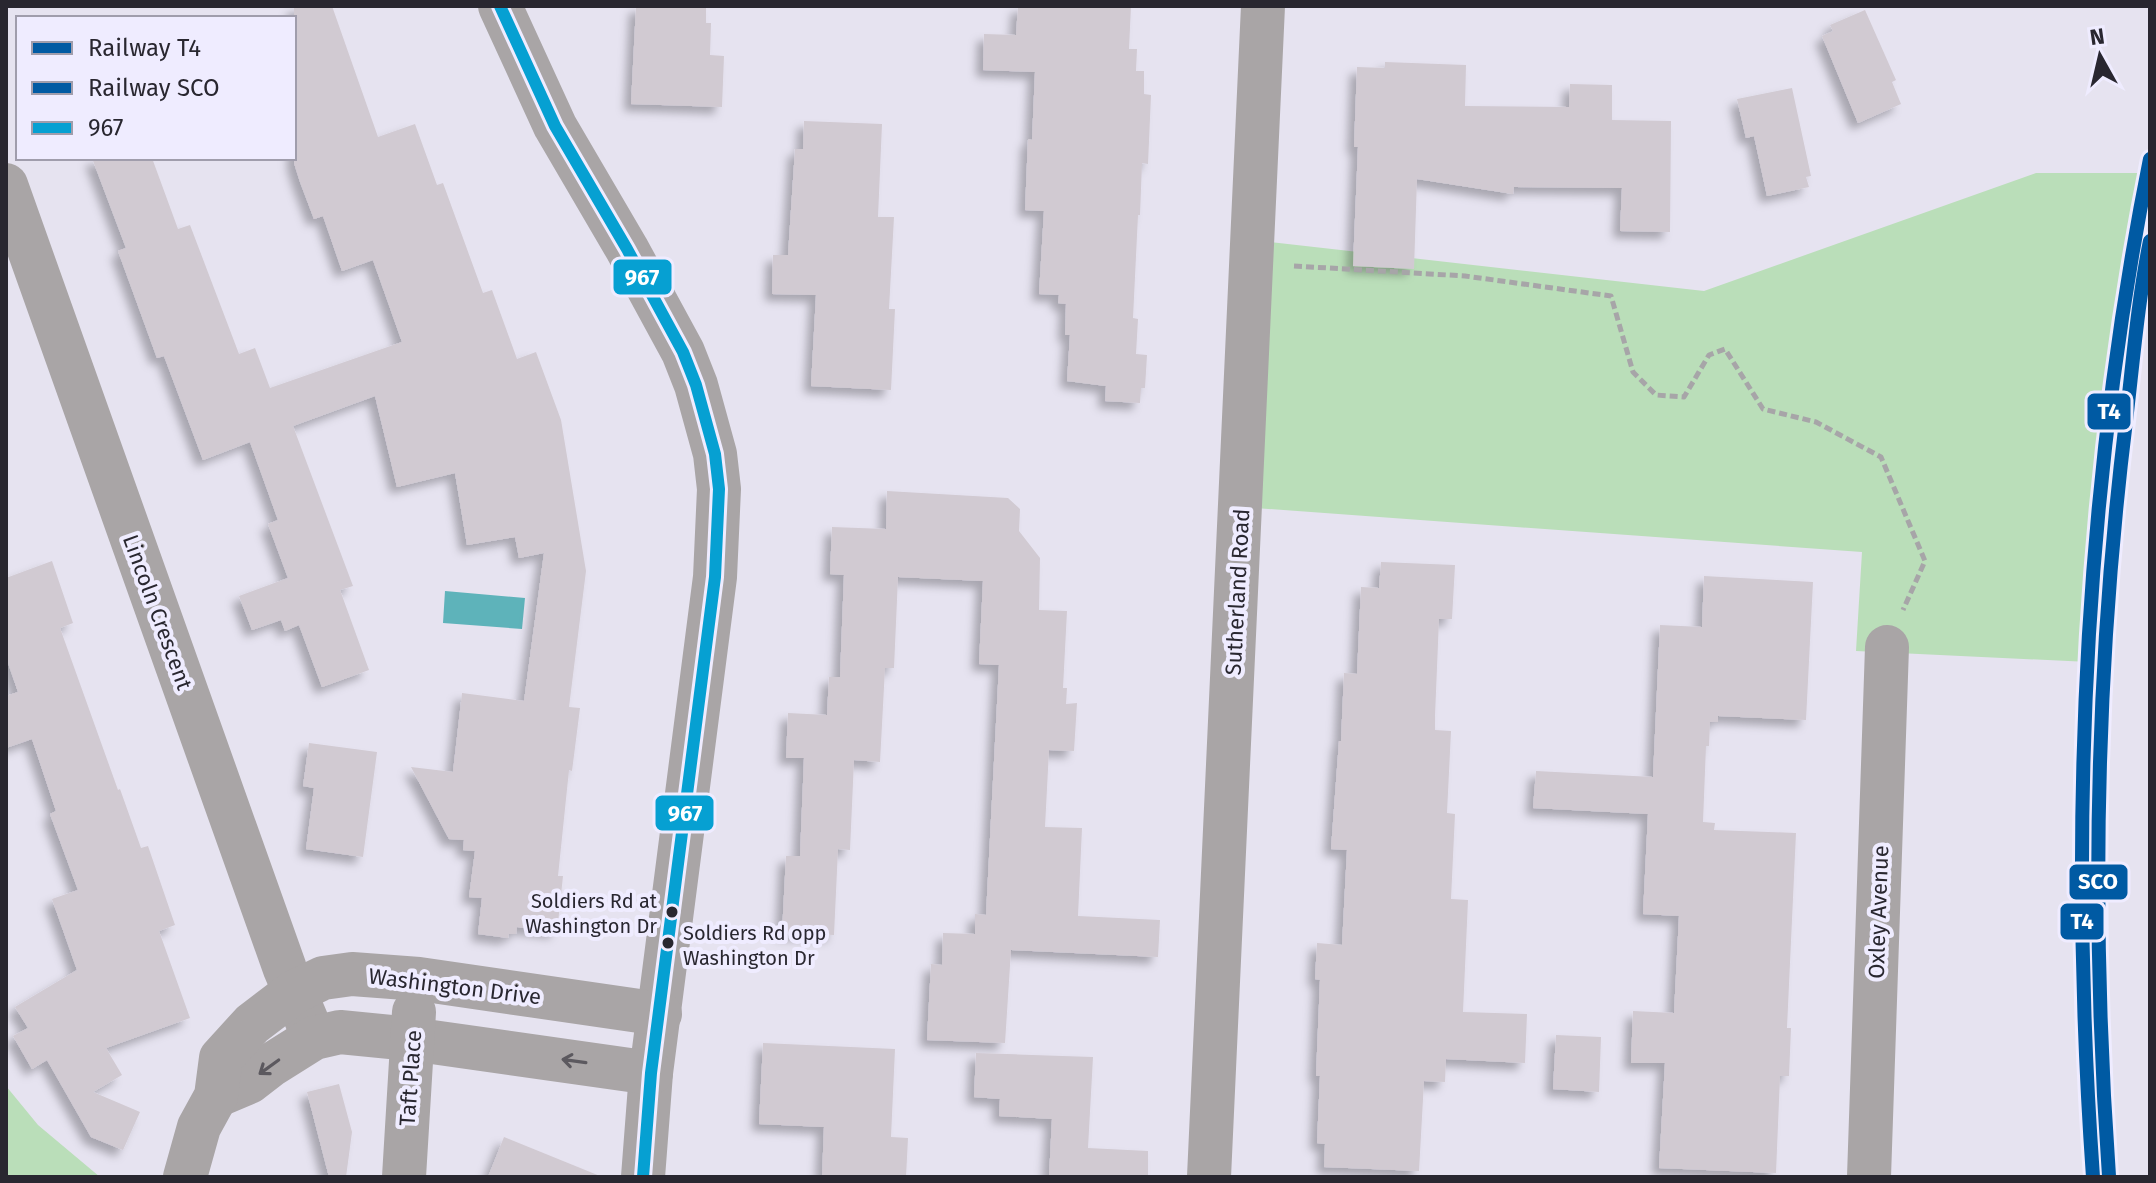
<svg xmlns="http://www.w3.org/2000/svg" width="2156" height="1183" font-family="'Fira Sans',sans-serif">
<defs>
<filter id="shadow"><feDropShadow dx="-7" dy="7" stdDeviation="4" flood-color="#0004"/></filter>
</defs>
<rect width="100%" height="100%" fill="#e6e3f0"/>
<g fill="#badeb9">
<path d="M2036,173H2147L2129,264L2097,523L2089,662L1856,651L1862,552L1241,507L1252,240L1704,291Z"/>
<path d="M6,1086L38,1125L100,1177H6Z"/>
</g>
<path fill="#5eb3ba" d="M445,591L525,598L522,629L443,623Z"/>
<g fill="#d1cad2" filter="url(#shadow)">
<path d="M294,6H332L378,137L415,124L437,185L443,183L483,293L492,290L517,359L536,352L561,420L586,571L569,707L580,708L572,771L569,770L558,876H563L557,932L517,927L516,934H509L508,938L478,934L482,898L469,897L475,851L463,850L464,840L449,839L411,767L453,772L462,693L524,701L544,553L519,558L515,537L467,545L455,473L397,487L375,396L293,426L353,586L340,590L369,670L322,687L299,625L285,631L281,620L252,630L239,596L288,578L268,524L278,520L250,442L203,460L164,356L157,358L118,251L126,248L92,158H152L178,229L190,225L239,354L255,348L270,388L402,342L373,260L342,271L323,216L314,219L300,182L294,163Z"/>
<path d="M636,6H706V23H711L710,55L724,56L722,107L631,104Z"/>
<path d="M1018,6H1131L1129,49H1137L1136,71H1144V94L1151,95L1148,164L1142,163L1140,215H1138L1133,318L1138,319L1136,354L1147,355L1145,388H1141L1140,403L1105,401L1106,386L1067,381L1070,335H1065L1066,304L1058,303L1059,295L1039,294L1044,211L1025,210L1028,139L1032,140L1035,72L983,70L984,34L1016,35Z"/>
<path d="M1865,10L1896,80L1892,82L1901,104L1858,123L1822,36L1833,31L1830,25Z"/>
<path d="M1385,62L1466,65L1465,106L1569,107L1570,84L1612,85V120L1671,121L1670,232L1620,231L1622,188L1514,187L1513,194L1417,179L1414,269L1353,266L1358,147H1354L1357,67L1385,68Z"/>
<path d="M1792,88L1811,176L1806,177L1809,187L1767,196L1754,136L1746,138L1737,99Z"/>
<path d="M804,121L882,124L878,217H894L889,309H895L891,390L811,386L816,295L772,294L773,255H788L795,149H803Z"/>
<path d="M887,491L1008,498L1020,509L1019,531L1040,558L1039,610L1067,611L1063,688H1067L1066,704L1077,703L1074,751L1049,750L1045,827L1082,828L1078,916L1160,920L1158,957L1011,950L1005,1043L927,1040L931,964L942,965L943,933L975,934V914L986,915L999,665L979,664L983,581L898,577L894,668H885L880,762L854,760L850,850L838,849L834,935L782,933L786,856H800L804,758H786L788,713L827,715L829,677H840L844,575L830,574L832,527L886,529Z"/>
<path d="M52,561L73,623L60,628L118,790L120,789L141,848L148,846L175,925L159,931L190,1018L106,1048L122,1075L93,1092L140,1112L123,1150L91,1137L47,1060L32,1069L13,1036L28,1028L15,1007L77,970L52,899L78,890L50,814L56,811L32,739L6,748V696L18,692L6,657V578Z"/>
<path d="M1381,562L1455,565L1452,619H1439L1435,716V730L1451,731L1447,813L1455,814L1451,899L1468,900L1463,1012L1527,1014L1525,1063L1446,1059L1445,1082L1424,1081L1419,1171L1324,1167L1325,1144L1317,1143L1320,1076H1316L1320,980L1315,979L1317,943L1342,945L1347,850L1331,849L1339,741H1341L1344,673L1357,674L1361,587L1379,588Z"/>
<path d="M1704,576L1813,582L1806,720L1718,716V722H1710L1709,746H1706L1703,822L1715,823L1714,830L1796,833L1787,1028H1791L1789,1076H1780L1776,1173L1659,1168L1665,1063H1631L1633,1011L1674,1013L1679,916L1643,914L1648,814L1533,808L1536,771L1653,777L1660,625L1702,627Z"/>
<path d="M309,743L377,752L363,857L306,849L314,788L303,786Z"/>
<path d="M1556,1035L1601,1037L1599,1092L1553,1089Z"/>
<path d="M763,1043L895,1049L891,1137L908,1138L906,1177H822L824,1127L759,1124Z"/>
<path d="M976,1053L1093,1057L1088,1148L1148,1151V1177H1049L1052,1119L999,1116L1000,1099L974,1097Z"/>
<path d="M339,1084L352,1132L346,1177H329L307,1092Z"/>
<path d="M504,1137L600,1176V1177H488Z"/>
</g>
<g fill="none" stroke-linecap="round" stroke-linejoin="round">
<path stroke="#a7a5a8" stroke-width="5" stroke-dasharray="8 4" stroke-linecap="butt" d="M1294,266L1465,276L1611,296L1633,372L1656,395L1684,397L1709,355L1725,349L1763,409L1816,422L1881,457L1925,561L1903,610"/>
<g stroke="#a9a5a6" stroke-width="44">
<path d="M500,6L555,126L627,249L683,352L696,385L715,454L719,489L715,577L651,1073L643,1177"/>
<path d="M6,185L285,969L314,1038"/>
<path d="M216,1096L249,1082L271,1065L314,1038L340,1032L411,1039L651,1073"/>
<path d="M185,1177L199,1127L216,1096L221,1058L252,1024L294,992L323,978L352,974L419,979L660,1014"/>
<path d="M404,1177L414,1012"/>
<path d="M1209,1177L1263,6"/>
<path d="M1869,1177L1887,647"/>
</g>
<defs>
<path id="bus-1" d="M500,6L555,126L627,249L683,352L696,385L715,454L719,489L715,577L651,1073L643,1177"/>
</defs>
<use href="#bus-1" stroke="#efecff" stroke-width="18"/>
<use href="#bus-1" stroke="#06a0d2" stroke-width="12"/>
<defs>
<path id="rail-1" d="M2093,1177C2069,838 2083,492 2150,159"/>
<path id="rail-2" d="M2109,1176C2091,925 2095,671 2126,421C2133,361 2138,300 2150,241"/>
</defs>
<use href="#rail-1" stroke="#efecff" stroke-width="20"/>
<use href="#rail-2" stroke="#efecff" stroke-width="20"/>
<use href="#rail-1" stroke="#005aa3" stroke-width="14"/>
<use href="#rail-2" stroke="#005aa3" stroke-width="14"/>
</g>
<defs><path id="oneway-shaft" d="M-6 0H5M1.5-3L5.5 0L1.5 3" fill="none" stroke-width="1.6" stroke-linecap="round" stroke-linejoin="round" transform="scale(2)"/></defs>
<g stroke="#5c595f">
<use href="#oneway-shaft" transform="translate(574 1061) rotate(-172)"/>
<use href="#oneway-shaft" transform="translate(269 1067) rotate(144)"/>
</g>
<g fill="#292730" stroke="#efecff" stroke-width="3">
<circle cx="672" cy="912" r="7"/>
<circle cx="668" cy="943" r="7"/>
</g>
<g text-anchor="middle" stroke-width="8" stroke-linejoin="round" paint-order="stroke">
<g font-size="20" fill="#292730" stroke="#efecff" text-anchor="end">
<text x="657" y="908">Soldiers Rd at<tspan x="657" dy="25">Washington Dr</tspan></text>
<text x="683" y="940" text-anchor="start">Soldiers Rd opp<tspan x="683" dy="25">Washington Dr</tspan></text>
</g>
<g font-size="22" fill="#292730" stroke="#efecff">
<text transform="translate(1237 592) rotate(-87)" y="8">Sutherland Road</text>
<text transform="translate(158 612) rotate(70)" y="8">Lincoln Crescent</text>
<text transform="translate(1878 912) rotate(-88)" y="8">Oxley Avenue</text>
<text transform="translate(455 986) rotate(7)" y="8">Washington Drive</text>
<text transform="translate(410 1078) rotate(-86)" y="8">Taft Place</text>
</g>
</g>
<g stroke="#efecff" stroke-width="3">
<rect x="612" y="258" width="61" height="38" rx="8" fill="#06a0d2"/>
<rect x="2086" y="392" width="46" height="39" rx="8" fill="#005aa3"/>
<rect x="654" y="794" width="61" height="38" rx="8" fill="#06a0d2"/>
<rect x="2068" y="863" width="61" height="38" rx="8" fill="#005aa3"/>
<rect x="2059" y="902" width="46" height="39" rx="8" fill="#005aa3"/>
</g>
<g font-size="22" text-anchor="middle" font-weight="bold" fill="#fff">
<text x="642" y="285">967</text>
<text x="2109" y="419">T4</text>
<text x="685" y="821">967</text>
<text x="2098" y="889">SCO</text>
<text x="2082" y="929">T4</text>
</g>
<rect width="2156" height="1183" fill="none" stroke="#292730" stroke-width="16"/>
<rect x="16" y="16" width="280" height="144" fill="#efecff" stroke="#a09dac" stroke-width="2"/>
<rect x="32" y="42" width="40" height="12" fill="#005aa3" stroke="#a09dac" stroke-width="2"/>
<text x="88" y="56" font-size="24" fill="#292730">Railway T4</text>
<rect x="32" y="82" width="40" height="12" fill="#005aa3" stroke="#a09dac" stroke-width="2"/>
<text x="88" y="96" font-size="24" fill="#292730">Railway SCO</text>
<rect x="32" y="122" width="40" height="12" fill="#06a0d2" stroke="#a09dac" stroke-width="2"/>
<text x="88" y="136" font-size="24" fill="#292730">967</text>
<g transform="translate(2100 56) rotate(352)" stroke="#efecff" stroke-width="6" paint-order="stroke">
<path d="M0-6L14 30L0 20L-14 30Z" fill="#292730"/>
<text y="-12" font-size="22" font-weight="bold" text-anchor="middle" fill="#292730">N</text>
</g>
</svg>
